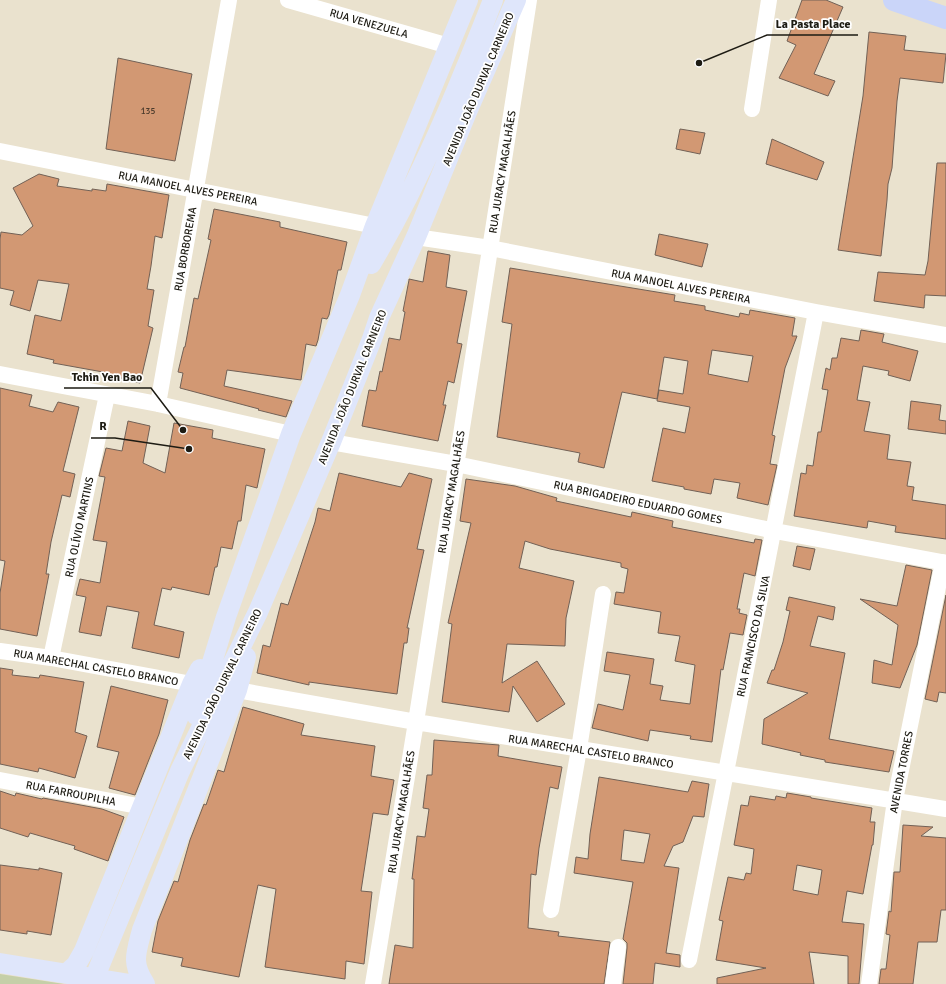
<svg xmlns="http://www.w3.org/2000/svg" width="946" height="984" viewBox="0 0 946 984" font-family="Signika,sans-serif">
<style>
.green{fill:#c5cfa8}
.building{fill:#d29873;stroke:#726156;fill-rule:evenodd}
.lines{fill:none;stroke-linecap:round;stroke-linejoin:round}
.minor{stroke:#fff;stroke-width:16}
.major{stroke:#dfe6fb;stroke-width:20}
.highway{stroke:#cad5f9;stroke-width:22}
.labels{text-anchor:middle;stroke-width:3.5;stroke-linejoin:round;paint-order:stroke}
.number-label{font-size:9px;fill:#4a3a2b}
.street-label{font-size:11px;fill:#1d1b13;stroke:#fff}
.leader{fill:none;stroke:#1d1b13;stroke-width:1.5}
.callout-dot{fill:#1d1b13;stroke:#fff;stroke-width:1.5}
.callout-label{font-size:12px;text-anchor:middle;font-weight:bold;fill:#1d1b13;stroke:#fff;stroke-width:3.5;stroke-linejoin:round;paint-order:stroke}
</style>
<rect width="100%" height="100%" fill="#eae2ce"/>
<path class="green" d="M 0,974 L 64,984 L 0,984 Z"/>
<path class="building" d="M 802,0 L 826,0 L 843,7 L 814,74 L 835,81 L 828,96 L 779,78 L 796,45 L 787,41 Z
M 869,32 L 906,36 L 904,50 L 946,54 L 943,83 L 900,78 L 897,101 L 892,168 L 888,184 L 887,200 L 881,256 L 838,250 L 863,96 Z
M 118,58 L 192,74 L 175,161 L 106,149 Z
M 680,129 L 705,133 L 700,154 L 676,149 Z
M 772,139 L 824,162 L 817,180 L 766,164 Z
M 937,163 L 946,163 L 946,296 L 925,295 L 924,308 L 874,301 L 878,272 L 925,275 L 928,261 Z
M 39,174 L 59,179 L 57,186 L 92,191 L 92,189 L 106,191 L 107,184 L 169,195 L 162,238 L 155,236 L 151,266 L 147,289 L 154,290 L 148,326 L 153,328 L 140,383 L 102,373 L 103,372 L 53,363 L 54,360 L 27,354 L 35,315 L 61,321 L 69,284 L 38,280 L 30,311 L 10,305 L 14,291 L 0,288 L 0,239 L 1,232 L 22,235 L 33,226 L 13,188 Z
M 214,209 L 280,222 L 280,227 L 347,242 L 341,270 L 338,270 L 329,315 L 327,319 L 322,318 L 318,340 L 316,346 L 306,344 L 301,380 L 227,370 L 224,386 L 292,401 L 286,417 L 258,410 L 259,409 L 180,388 L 183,373 L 178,372 L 184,347 L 185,347 L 194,298 L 198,299 L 211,240 L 208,239 Z
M 659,234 L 708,244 L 702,267 L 655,255 Z
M 428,251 L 450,255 L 446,287 L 467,291 L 457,343 L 462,344 L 454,383 L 448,381 L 443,405 L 446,405 L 438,441 L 362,426 L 369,390 L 376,391 L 380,371 L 382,372 L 389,338 L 400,340 L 405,312 L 403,311 L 409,280 L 409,279 L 423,282 Z
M 510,268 L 675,295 L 674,301 L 705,306 L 705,310 L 739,317 L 740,313 L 749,315 L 750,310 L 795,318 L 792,336 L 797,336 L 785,368 L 772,435 L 775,436 L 770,464 L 777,465 L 768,505 L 737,498 L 740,483 L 714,479 L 711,494 L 684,489 L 684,487 L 652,481 L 663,428 L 685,433 L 690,407 L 657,401 L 659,390 L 683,394 L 688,361 L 664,357 L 657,399 L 622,392 L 604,468 L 578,462 L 580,453 L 497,437 L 512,324 L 502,322 ZM 712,350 L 753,356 L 748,382 L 708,374 Z
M 861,330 L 884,334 L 882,342 L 918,351 L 910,381 L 888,375 L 889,371 L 863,366 L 857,400 L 870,402 L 864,431 L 890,435 L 887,459 L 911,462 L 907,486 L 914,487 L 912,500 L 946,505 L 946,539 L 895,532 L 896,526 L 868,521 L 867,528 L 794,516 L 801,473 L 806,474 L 807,465 L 813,466 L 818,432 L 821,432 L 828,390 L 822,389 L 826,368 L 830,370 L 832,358 L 837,358 L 841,338 L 859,341 Z
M 0,388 L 32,395 L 29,406 L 53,412 L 58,402 L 79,407 L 63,471 L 75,474 L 70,497 L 62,495 L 51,542 L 46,574 L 49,574 L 37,636 L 0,629 L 0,593 L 5,561 L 0,560 Z
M 911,401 L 941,405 L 939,420 L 946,421 L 946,434 L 908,429 Z
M 128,421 L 150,426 L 143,463 L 165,473 L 174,423 L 213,430 L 212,438 L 265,449 L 257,488 L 246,485 L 241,521 L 238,521 L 232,549 L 221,547 L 217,567 L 215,567 L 209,595 L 172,587 L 171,590 L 162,588 L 154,625 L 184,632 L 179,658 L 132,648 L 139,612 L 107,606 L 101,636 L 79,632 L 86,597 L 76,595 L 80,579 L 100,583 L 107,542 L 93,540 L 105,477 L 99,476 L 106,448 L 122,451 Z
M 339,473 L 401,487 L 409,473 L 432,479 L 417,549 L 424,550 L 407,628 L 409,628 L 407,643 L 404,643 L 397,694 L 309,682 L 309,685 L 257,673 L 263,645 L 270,647 L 281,603 L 288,605 L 315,522 L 318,508 L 330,511 Z
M 466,479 L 515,486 L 557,498 L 556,501 L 631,517 L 632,512 L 673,521 L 672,527 L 754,543 L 755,539 L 762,540 L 755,576 L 744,573 L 737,609 L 740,609 L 739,613 L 747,615 L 743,635 L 730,633 L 723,670 L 721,669 L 712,742 L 690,739 L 691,736 L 650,730 L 648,741 L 592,728 L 598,704 L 623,710 L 630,675 L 604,671 L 607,652 L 654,659 L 650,684 L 663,686 L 660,700 L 690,704 L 695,665 L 675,661 L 680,636 L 658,633 L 661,612 L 614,604 L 616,592 L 624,593 L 628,569 L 621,567 L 621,563 L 550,549 L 525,541 L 519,568 L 574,581 L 566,618 L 565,646 L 507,644 L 502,683 L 537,661 L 565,704 L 537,722 L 513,686 L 509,712 L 442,702 L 452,624 L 448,623 L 471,523 L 460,521 Z
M 797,546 L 815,549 L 810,570 L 793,566 Z
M 906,565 L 932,570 L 917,645 L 900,688 L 872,683 L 874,660 L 892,665 L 898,625 L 860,599 L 897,606 Z
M 946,595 L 946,693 L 939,692 L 937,702 L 925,699 Z
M 789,597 L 835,607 L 833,620 L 818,616 L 810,646 L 845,653 L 829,739 L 894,751 L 889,772 L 825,762 L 825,760 L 800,755 L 801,753 L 762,744 L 764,719 L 808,693 L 767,683 L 772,670 L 774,670 L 783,642 L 790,611 L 786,610 Z
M 0,668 L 13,670 L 12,675 L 39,678 L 40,675 L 84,682 L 75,732 L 87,736 L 75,778 L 39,768 L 38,772 L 0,764 Z
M 111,686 L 168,700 L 159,734 L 135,795 L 109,788 L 119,752 L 97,747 Z
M 243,707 L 304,724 L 301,735 L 375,746 L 371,776 L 394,780 L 388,815 L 373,813 L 361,891 L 372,892 L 364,964 L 346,961 L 345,979 L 265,967 L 276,889 L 258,885 L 239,977 L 181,966 L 183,958 L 152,952 L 158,921 L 174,881 L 178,882 L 190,840 L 204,804 L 206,805 L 218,770 L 224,772 Z
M 434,740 L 499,745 L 498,756 L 562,767 L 558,789 L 550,787 L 539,848 L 536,875 L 531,874 L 528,928 L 559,932 L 558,936 L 610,942 L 604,984 L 389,984 L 395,945 L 413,948 L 414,879 L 412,879 L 417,836 L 425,837 L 429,809 L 423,808 L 427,775 L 432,775 Z
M 599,777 L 688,792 L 692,781 L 709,784 L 704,817 L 693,816 L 683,842 L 673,846 L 664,866 L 679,868 L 666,953 L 680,955 L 680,967 L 655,963 L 653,984 L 623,984 L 627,948 L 627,943 L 623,939 L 633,882 L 574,873 L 576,857 L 588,859 L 590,834 ZM 624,830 L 650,834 L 644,863 L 621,860 Z
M 0,791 L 15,796 L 16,793 L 42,799 L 43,798 L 102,809 L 124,817 L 108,861 L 74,849 L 75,846 L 30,833 L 28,837 L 0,828 Z
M 787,793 L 811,797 L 811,798 L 872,808 L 870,822 L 875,822 L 873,845 L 872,845 L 863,894 L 847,891 L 842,922 L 864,924 L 859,984 L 848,984 L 848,956 L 809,952 L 814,984 L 717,984 L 717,978 L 766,968 L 716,960 L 723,921 L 719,920 L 728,877 L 744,880 L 746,873 L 751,874 L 754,849 L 734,845 L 741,805 L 748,806 L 750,796 L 775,800 L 776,796 L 786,798 ZM 797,865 L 822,870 L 818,895 L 793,890 Z
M 903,825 L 933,827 L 921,836 L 946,838 L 946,910 L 941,910 L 937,942 L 918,942 L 913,984 L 879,984 L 881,969 L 886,969 L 890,935 L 886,934 L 889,911 L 891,912 L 894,872 L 900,872 Z
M 0,865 L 39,870 L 39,868 L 62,873 L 51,935 L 27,931 L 27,934 L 0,930 Z"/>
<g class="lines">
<path class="minor" d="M 288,0 L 449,46
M 752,109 L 769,0
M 0,151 L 375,226
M 416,237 L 490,248 L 816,312 L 946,335
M 0,374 L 158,404 L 291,434
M 158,404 L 229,0
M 331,442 L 456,464 L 775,531 L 946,563
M 0,651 L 51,658 L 192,684
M 51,658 L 107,395
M 237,690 L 416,722 L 946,809
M 0,780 L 143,807
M 551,910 L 579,749 L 603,594
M 689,960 C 731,744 775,528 816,312
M 373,984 L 416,722 L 529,0
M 613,984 L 618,947
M 869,984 L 895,800 L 943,562"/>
<path class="major" d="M 371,264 C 420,182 458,89 493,0
M 196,715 L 226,617 L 291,434 L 350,295 L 375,226 L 468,0
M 0,963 L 130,984
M 67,973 L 76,965 L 84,951 L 192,684 L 200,669
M 92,984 L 180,771 L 258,612 L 331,442 L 372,339 L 379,318 L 416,237 L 467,112 L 516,0
M 145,984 C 131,963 136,953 142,930 L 237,690 L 246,657"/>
<path class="highway" d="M 894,0 L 946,18"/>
</g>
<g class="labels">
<g class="number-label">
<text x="148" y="114">135</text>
</g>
<g class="street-label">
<text transform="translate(369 23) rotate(16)" y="4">RUA VENEZUELA</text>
<text transform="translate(478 89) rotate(-67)" y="4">AVENIDA JOÃO DURVAL CARNEIRO</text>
<text transform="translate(502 172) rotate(-81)" y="4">RUA JURACY MAGALHÃES</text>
<text transform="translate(188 188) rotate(11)" y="4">RUA MANOEL ALVES PEREIRA</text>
<text transform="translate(185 249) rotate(-80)" y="4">RUA BORBOREMA</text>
<text transform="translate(681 286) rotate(11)" y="4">RUA MANOEL ALVES PEREIRA</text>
<text transform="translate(352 387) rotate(-68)" y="4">AVENIDA JOÃO DURVAL CARNEIRO</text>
<text transform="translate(451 492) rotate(-81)" y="4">RUA JURACY MAGALHÃES</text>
<text transform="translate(638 502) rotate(12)" y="4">RUA BRIGADEIRO EDUARDO GOMES</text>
<text transform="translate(79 527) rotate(-78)" y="4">RUA OLÍVIO MARTINS</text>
<text transform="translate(753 636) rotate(-78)" y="4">RUA FRANCISCO DA SILVA</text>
<text transform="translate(96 667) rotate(10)" y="4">RUA MARECHAL CASTELO BRANCO</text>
<text transform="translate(222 684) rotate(-64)" y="4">AVENIDA JOÃO DURVAL CARNEIRO</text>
<text transform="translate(591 751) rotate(9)" y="4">RUA MARECHAL CASTELO BRANCO</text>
<text transform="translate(901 772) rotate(-79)" y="4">AVENIDA TORRES</text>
<text transform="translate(71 793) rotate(11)" y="4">RUA FARROUPILHA</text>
<text transform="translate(401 812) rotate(-81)" y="4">RUA JURACY MAGALHÃES</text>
</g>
</g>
<path class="leader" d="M699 63L767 35H858M183 430L151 388H64M189 449L115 438H91"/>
<g class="callout-dot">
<circle cx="699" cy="63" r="4"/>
<circle cx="183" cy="430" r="4"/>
<circle cx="189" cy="449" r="4"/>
</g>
<g class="callout-label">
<text x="813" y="28">La Pasta Place</text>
<text x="107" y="381">Tchin Yen Bao</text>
<text x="103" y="430">R</text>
</g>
</svg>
